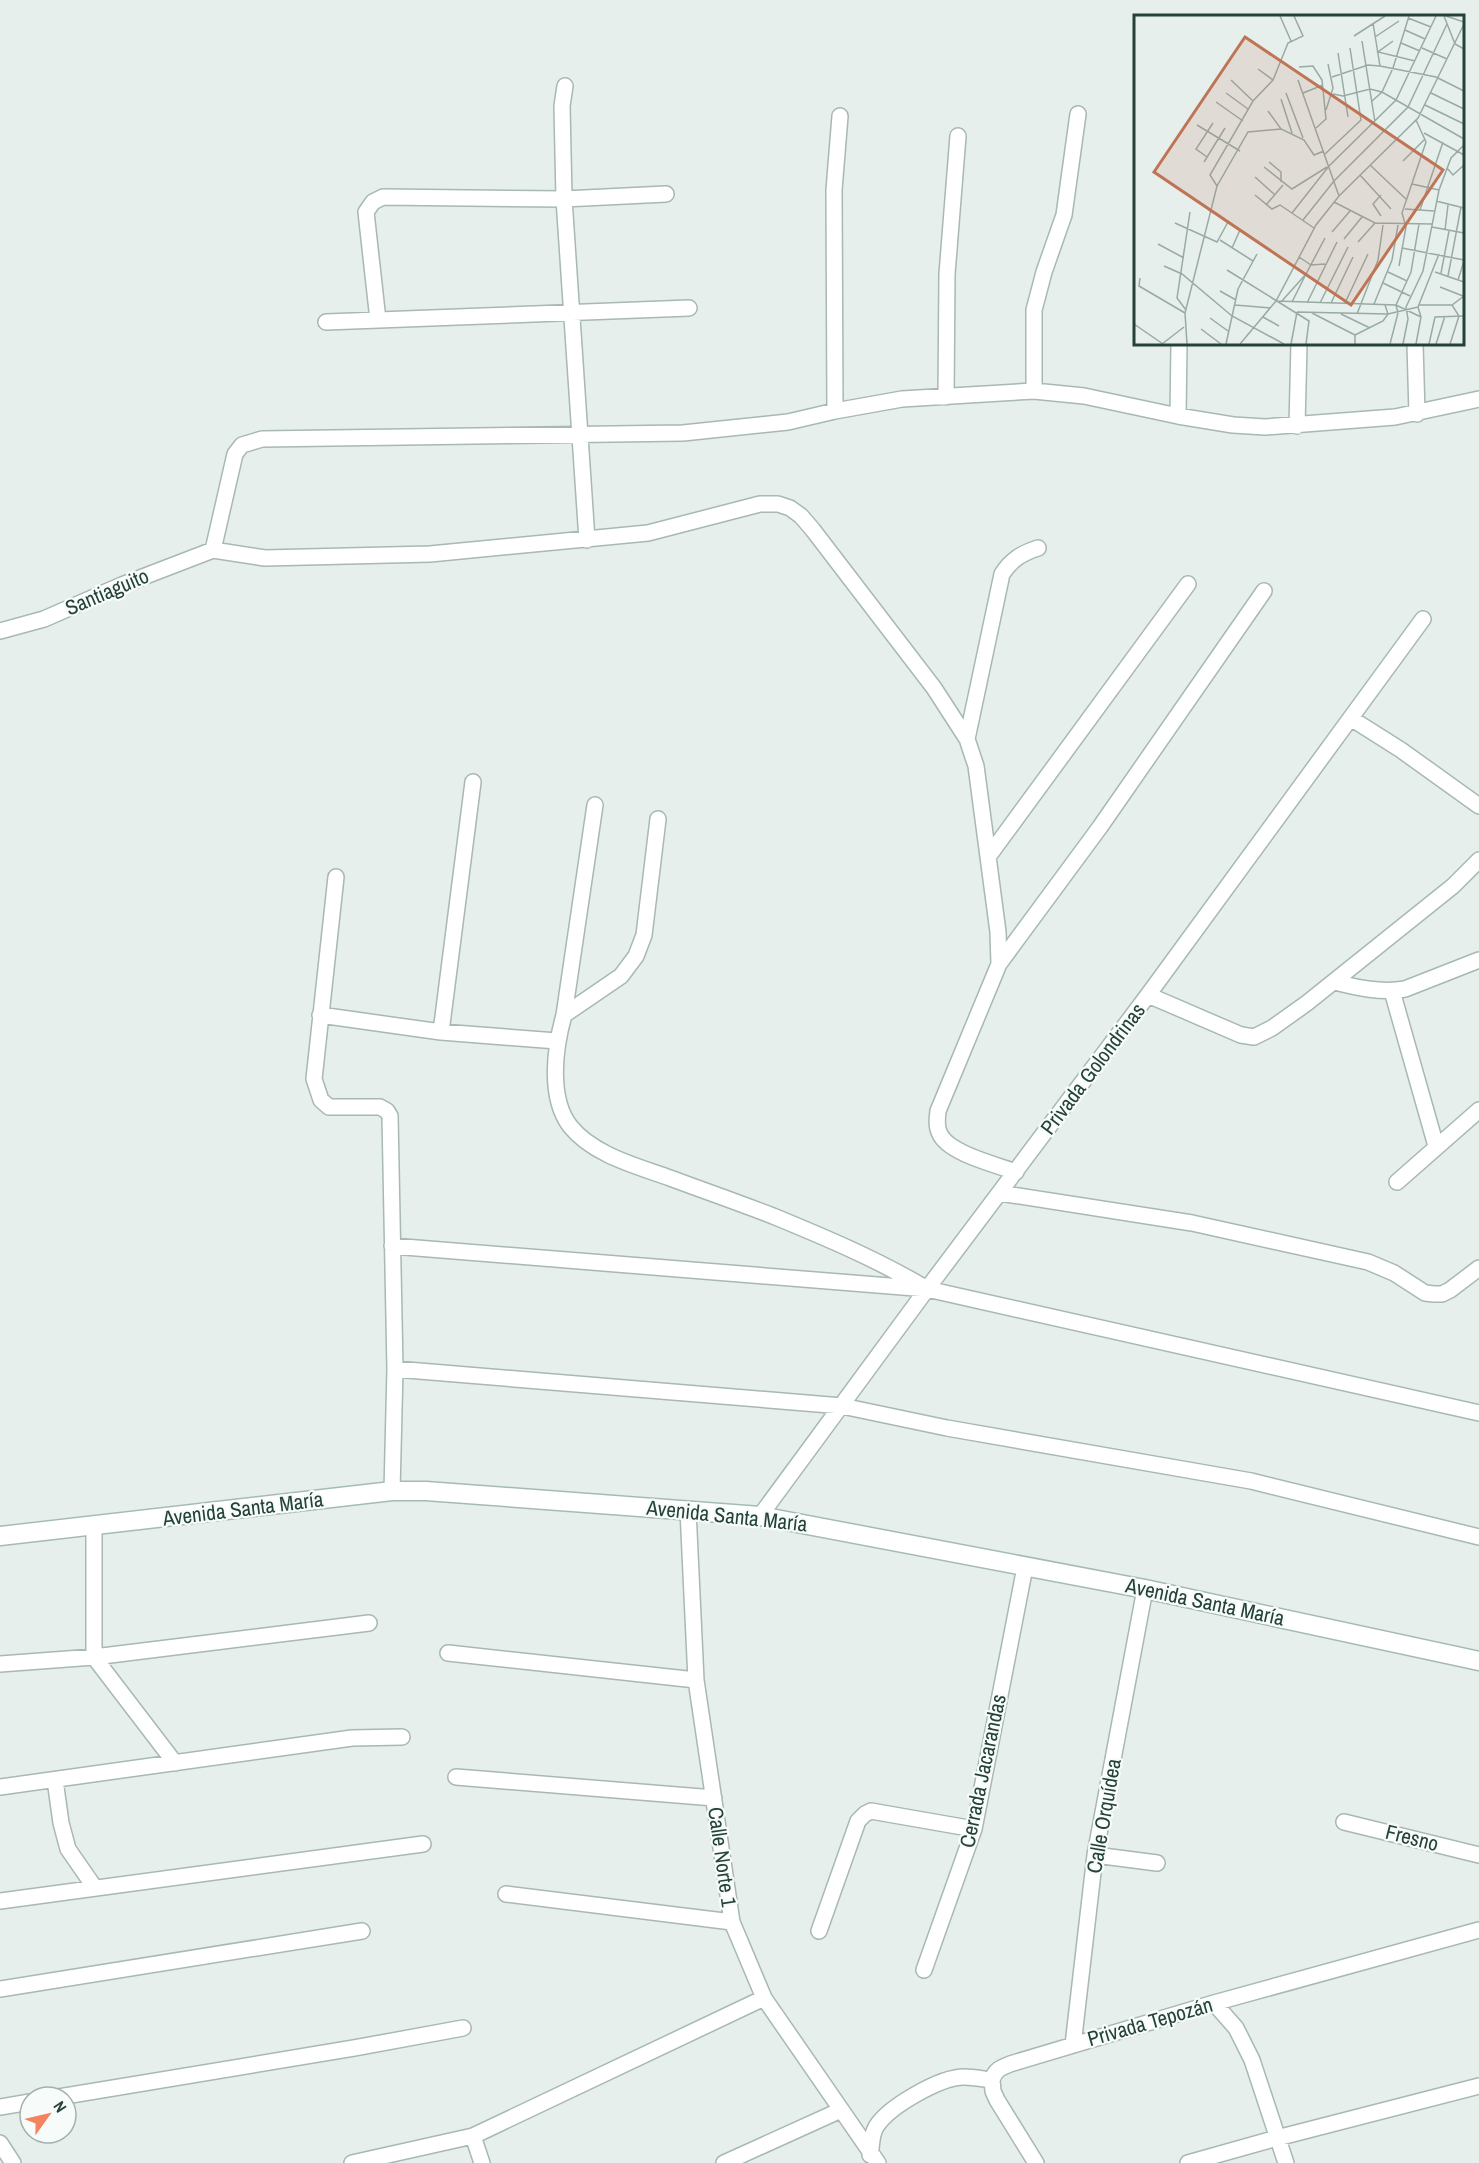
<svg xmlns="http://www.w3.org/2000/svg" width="1479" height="2163" viewBox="0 0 1479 2163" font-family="'Archivo Narrow',sans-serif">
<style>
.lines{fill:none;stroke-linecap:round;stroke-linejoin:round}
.minor-casing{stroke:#a8b8b2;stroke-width:18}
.secondary-casing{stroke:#a4bbb3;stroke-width:21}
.minor{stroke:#fff;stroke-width:15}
.secondary{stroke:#fff;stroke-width:18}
.labels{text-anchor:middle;stroke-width:4.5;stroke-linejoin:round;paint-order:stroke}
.street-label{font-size:21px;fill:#24423a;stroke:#f7fbf9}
.inset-road{fill:none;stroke:#98aaa4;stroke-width:1.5}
.view{fill:#c07456;fill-opacity:0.15;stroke:#c07456;stroke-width:3}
.inset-edge{fill:none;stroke:#24423a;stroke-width:3}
</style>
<rect width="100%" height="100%" fill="#e6efeb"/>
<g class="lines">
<defs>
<path id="minor" d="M 565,86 L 562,106 L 564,199 L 587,540
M 378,320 L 366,212 L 373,202 L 383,197 L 564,199 L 666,194
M 326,322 L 689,308
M 1415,344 L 1417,414
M 1034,391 L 1034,310 L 1044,272 L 1064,215 L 1078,114
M 946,397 L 947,274 L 958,136
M 835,411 L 834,190 L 840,116
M 1178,416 L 1179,344
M 1297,426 L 1299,344
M 213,550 L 265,558 L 430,554 L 648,533 L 760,504 L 778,504 L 790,508 L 801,516 L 813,530 L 934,688 L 967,739 L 976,766 L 998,932 L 999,964 L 938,1111 C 937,1119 936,1127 940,1134 C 948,1153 997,1165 1016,1172
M 213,550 L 235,454 L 242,445 L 262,439 L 683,433 L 788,422 L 835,411 L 902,399 L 1034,391 L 1084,396 L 1178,416 L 1233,425 L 1265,427 L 1395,417 L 1479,399
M 0,631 L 44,619 L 122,585 L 213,550
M 1352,719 L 1401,750 L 1479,806
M 967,739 L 1002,574 C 1011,560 1022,553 1038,548
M 595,805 L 564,1015 C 555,1047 548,1097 570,1126 C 593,1155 637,1166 670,1178 C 705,1191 739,1203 773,1216 C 824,1237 874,1258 922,1286
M 988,857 L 1188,584
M 336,877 L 314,1079 L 321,1100 L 329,1107 L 380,1107 L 387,1111 L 390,1116 L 395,1369 L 392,1491
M 999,964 L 1100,827 L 1264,591
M 1335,982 C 1358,988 1381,993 1405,989 L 1479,960
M 1392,991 L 1436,1146
M 1148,995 L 1241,1035 L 1254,1037 L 1272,1028 L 1307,1003 L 1453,886 L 1479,860
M 320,1015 L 441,1032 L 557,1041
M 564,1015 L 621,976 L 636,956 L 644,935 L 658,819
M 441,1032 L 473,782
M 1397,1182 L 1479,1110
M 1000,1193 L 1192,1223 L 1368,1262 L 1394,1273 L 1425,1293 L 1434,1294 L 1442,1294 L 1450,1290 L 1479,1268
M 392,1246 L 927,1289 L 1479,1413
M 395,1369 L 842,1406 L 947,1428 L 1251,1481 L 1479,1537
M 688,1510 L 696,1680 L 732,1922 L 764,1998 L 878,2163
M 760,1516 L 927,1289 L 1148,995 L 1423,619
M 94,1526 L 94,1657 L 175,1763
M 448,1653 L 696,1680
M 0,1664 L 94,1657 L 369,1623
M 456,1777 L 714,1798
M 55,1780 L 61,1823 L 68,1849 L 95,1888
M 0,1787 L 352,1738 L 402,1737
M 1344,1822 L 1479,1855
M 1095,1855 L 1157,1863
M 506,1894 L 732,1922
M 0,1901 L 423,1844
M 819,1931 L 858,1821 L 865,1814 L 871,1811 L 974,1829
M 924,1970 L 974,1829 L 1025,1567
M 0,1989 L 362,1931
M 1214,2003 L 1236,2028 L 1252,2060 L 1286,2163
M 1073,2045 L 1095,1855 L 1145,1589
M 992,2080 L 993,2091 L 997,2100 L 1036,2163
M 59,2097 L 354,2048 L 463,2028
M 0,2107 L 30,2102
M 473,2136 L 482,2163
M 0,2143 L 13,2163
M 870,2155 C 872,2146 871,2135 876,2127 C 888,2107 940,2077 964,2077 C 973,2077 983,2079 992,2080 C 995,2070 1000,2068 1010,2064 L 1214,2003 L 1479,1930
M 352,2163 L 473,2136 L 764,1998
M 724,2163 L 841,2110
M 1188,2163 L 1277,2138 L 1479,2086"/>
<path id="secondary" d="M 0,1536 L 392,1491 L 426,1491 L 760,1516 L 1145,1589 L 1479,1661"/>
</defs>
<use href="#minor" class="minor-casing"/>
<use href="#secondary" class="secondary-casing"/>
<use href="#minor" class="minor"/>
<use href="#secondary" class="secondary"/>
</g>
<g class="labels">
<g class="street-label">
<text transform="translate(107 592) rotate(-23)" y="7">Santiaguito</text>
<text transform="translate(1093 1069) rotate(-53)" y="7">Privada Golondrinas</text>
<text transform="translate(243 1509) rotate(-7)" y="7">Avenida Santa María</text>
<text transform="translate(727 1516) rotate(6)" y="7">Avenida Santa María</text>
<text transform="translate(1205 1602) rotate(12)" y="7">Avenida Santa María</text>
<text transform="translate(983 1771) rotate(-78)" y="7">Cerrada Jacarandas</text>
<text transform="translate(1104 1816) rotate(-80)" y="7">Calle Orquídea</text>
<text transform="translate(1412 1838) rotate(14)" y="7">Fresno</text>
<text transform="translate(722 1857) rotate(82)" y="7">Calle Norte 1</text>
<text transform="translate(1150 2022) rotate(-16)" y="7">Privada Tepozán</text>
</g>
</g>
<g transform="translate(1134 15)">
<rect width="330" height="330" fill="#e6efeb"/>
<path class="inset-road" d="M 146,1 L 157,26M 310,1 L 321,29 L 330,34M 312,1 L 330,7M 274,3 L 297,12M 239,8 L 246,51M 271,15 L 291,24M 220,21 L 251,1M 241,22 L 265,6M 228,26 L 241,107M 259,26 L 244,37 L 281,46M 267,28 L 286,36M 288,33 L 313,44M 204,38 L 214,102M 165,52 L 179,51 L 188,65 L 192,104 L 182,113M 124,54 L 139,65M 198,62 L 234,50 L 246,51 L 302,62 L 330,76M 97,65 L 119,86M 164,65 L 205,181M 92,78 L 114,94M 152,78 L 169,123M 169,78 L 189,70M 297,78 L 330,94M 199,79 L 209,81 L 236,74 L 248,77 L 330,124M 147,84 L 158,118M 238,86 L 248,77 L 259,53 L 275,1M 82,87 L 109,106M 291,90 L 330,109M 192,95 L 199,73 L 194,49M 134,96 L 147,114 L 170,125 L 180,140 L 190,136M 63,110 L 106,136M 290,118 L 330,140M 191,139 L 227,105 L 216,33M 73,142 L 62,134 L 79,108M 269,146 L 291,124M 70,147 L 91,113M 135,147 L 147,157 L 147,167M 236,150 L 273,185M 130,152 L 158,174 L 193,152M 313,153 L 319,160 L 330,150M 226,160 L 257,194M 121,162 L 141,180M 278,169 L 305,175M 83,171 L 76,160 L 119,86 L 139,65 L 154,28 L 169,21 L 160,1M 121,180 L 138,194 L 146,190 L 180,213M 302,186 L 330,193M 200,187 L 241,208 L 298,209M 132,190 L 149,170M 271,194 L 300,196M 286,195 L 309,127M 158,198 L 195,151 L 262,85 L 302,1M 247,201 L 239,189 L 247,180M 169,205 L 200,166 L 274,92 L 313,9M 41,208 L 83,227 L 94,207M 298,212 L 330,218M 311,215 L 314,190M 198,217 L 216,196M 210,224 L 228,202M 86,225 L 119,246M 224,227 L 241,208M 24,229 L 50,243M 98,233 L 106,215M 268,233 L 330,245M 165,242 L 177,250 L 191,249M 30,251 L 48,259 L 98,301 L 150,329M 265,251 L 272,212 L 268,198 L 292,127 L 282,105M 93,255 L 175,306 L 172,329M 254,257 L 273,266M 301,257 L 330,267M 307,258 L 315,216M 314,261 L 327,192M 6,263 L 5,271 L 51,298M 324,265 L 330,246M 249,268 L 276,281M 306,272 L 329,281M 86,276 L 102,285M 142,286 L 262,290 L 287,302M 147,287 L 172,259 L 191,223M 158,287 L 171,261M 173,288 L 203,227M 186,288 L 214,232M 197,288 L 219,242M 211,288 L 234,239M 240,289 L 258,245 L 264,210M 101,290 L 137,293M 285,290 L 318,290 L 330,281M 52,295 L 43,283 L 56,197M 163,297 L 254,299 L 284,292M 178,298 L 221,320M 207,299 L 236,313M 223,299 L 244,245 L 249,210M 129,302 L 145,311M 76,303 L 94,316M 0,309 L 29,329M 67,314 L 87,329M 28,329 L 50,312M 53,329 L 51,298 L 83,171 L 114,117 L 147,114M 92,329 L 104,274 L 123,239M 106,329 L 142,286 L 182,210 L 205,181 L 284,103 L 330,9M 157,329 L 163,297M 221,329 L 221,320 L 249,306 L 254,299 L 251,290M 256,329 L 264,298 L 262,290 L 277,257 L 285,209M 269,329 L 274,304 L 272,292 L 289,256 L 305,175 L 317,143 L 330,130M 282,329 L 287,302 L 284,292 L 305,239M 295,329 L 301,302 L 330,301M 302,329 L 311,301M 316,329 L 325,301 L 318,290"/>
<path class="view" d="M 111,22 L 309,155 L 217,290 L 20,157 Z"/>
<rect width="330" height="330" class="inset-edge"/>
</g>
<g transform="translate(48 2115) rotate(56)"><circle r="28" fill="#f7fbf9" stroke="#a3b1ad" stroke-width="1.5"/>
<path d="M0-4.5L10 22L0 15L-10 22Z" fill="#f4845f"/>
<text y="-9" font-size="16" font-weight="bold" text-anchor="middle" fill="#24423a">N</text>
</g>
</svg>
